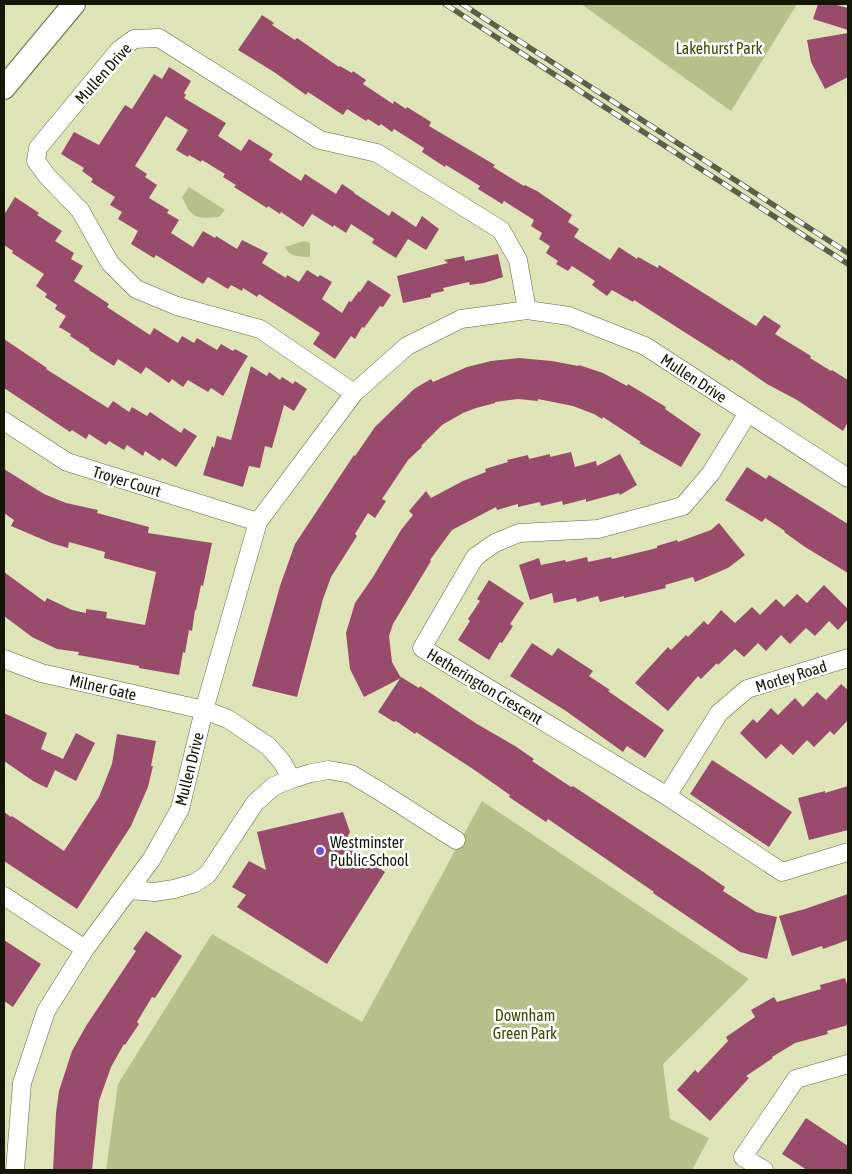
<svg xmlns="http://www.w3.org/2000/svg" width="852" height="1174" viewBox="0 0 852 1174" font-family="'Asap Condensed',sans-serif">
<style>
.green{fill:#b7bf8a}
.building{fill:#994b6c}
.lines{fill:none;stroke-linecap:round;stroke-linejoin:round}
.minor-casing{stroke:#60663e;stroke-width:19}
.major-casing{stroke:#60663e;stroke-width:24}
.minor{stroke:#fff;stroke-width:18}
.major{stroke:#fff;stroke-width:22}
.rail-casing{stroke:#5d6046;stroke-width:5.5}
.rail{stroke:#fff;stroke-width:4;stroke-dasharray:11;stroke-linecap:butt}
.poi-dot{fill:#764fc8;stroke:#fff;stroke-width:2}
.labels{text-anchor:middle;stroke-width:5;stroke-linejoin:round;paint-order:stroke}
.park-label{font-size:16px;fill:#414701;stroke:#fff}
.street-label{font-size:16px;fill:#141606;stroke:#fff}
.poi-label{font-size:16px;fill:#141606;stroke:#fff;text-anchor:start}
</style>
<rect width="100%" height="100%" fill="#dee4b8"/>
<path class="green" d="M 581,4 L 797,4 L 731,111 Z
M 189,187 L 225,210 L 219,217 C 196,219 192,219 182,197 Z
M 304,241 L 310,243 L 310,257 C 300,257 290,257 285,247 Z
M 482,801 L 749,979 L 663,1064 L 670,1119 L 709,1138 L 692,1170 L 106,1170 L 118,1084 L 212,934 L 362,1022 Z"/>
<path class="building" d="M 818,4 L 833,4 L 848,8 L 848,30 L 813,19 Z
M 262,15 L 274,23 L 272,25 L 295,40 L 297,38 L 339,67 L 340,66 L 352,73 L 353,71 L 366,80 L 363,84 L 393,104 L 394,101 L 406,109 L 407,107 L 431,122 L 429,126 L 495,165 L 493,167 L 524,186 L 525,185 L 537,191 L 572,215 L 568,222 L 579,229 L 574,237 L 610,260 L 619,247 L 637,259 L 638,257 L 658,268 L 659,265 L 756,326 L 764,315 L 781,326 L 775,334 L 811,356 L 810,358 L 831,371 L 832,370 L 848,380 L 848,422 L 843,431 L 797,400 L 767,384 L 731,359 L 730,361 L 634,300 L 633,302 L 612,290 L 607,296 L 592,285 L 595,281 L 572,266 L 568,271 L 556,264 L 558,261 L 546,253 L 550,246 L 539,239 L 542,233 L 531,226 L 534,220 L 504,201 L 502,204 L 478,189 L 480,186 L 446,165 L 445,167 L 422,152 L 424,148 L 394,129 L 392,132 L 381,124 L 379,126 L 368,119 L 366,121 L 347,109 L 343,115 L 308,92 L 306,95 L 274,72 L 238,50 Z
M 848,33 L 848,77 L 825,89 L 811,62 L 807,40 Z
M 169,67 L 191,81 L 184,93 L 186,95 L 184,98 L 226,123 L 218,136 L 241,151 L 249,139 L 273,154 L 269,160 L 301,181 L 305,174 L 336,194 L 342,184 L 354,192 L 354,193 L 389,216 L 392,211 L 416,227 L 422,216 L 439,229 L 426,250 L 408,239 L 396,258 L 372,243 L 374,239 L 351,224 L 346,233 L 334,225 L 333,227 L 312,214 L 303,227 L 281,212 L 280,214 L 268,206 L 267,208 L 234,187 L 236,185 L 223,177 L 225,174 L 202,160 L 201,162 L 189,155 L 188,157 L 176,150 L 188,130 L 166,116 L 135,166 L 147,174 L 145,177 L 157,185 L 149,198 L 169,210 L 167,213 L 179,220 L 171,233 L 193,247 L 203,231 L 215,238 L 216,236 L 237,249 L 242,240 L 268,253 L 262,263 L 286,278 L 287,275 L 299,282 L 307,270 L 318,277 L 320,275 L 332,282 L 322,299 L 342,313 L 349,301 L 351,302 L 359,291 L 360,292 L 368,280 L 391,295 L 383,307 L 380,306 L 364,328 L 362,327 L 355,339 L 351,336 L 335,359 L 313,344 L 320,333 L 259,294 L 257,297 L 243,288 L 242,291 L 231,285 L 228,289 L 208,277 L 203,284 L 156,255 L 154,258 L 131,244 L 138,231 L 118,219 L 122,212 L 110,205 L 115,197 L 91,182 L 93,179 L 82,171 L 84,168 L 61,154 L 74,132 L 99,145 L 125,105 L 132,109 L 154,74 L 162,79 Z
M 15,197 L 39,213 L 37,215 L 62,231 L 55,241 L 74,253 L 71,259 L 83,266 L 74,281 L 109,304 L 107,307 L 150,335 L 154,328 L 178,343 L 182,336 L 194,343 L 197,338 L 217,350 L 221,344 L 233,351 L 235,349 L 248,356 L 223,396 L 211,388 L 208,392 L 188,380 L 183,387 L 172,379 L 169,383 L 146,367 L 141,374 L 118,359 L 114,366 L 89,350 L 90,349 L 70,336 L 71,334 L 59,327 L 66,316 L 55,309 L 57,305 L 45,297 L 47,294 L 36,286 L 44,274 L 12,253 L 13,251 L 4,245 L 4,215 Z
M 498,254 L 503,277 L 484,283 L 470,285 L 469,282 L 443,288 L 444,291 L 431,294 L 431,297 L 403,303 L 397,276 L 448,263 L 444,260 L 464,256 L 465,261 Z
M 4,339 L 47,368 L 46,369 L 108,408 L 113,401 L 129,412 L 132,407 L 147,416 L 150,412 L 181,433 L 184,428 L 197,436 L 176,467 L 162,458 L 160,461 L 145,451 L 143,456 L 127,445 L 124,450 L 109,441 L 106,445 L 89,434 L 86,439 L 72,430 L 70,432 L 4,388 Z
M 519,358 L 552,361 L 578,366 L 579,365 L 603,373 L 627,386 L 628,384 L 666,407 L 665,409 L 701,434 L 681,467 L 639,443 L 641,442 L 603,417 L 602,419 L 594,414 L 573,406 L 538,399 L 538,401 L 518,399 L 495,402 L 495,403 L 476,408 L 463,413 L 442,425 L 421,446 L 422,447 L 408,460 L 382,499 L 386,501 L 375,518 L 368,513 L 355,534 L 357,536 L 331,577 L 323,599 L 297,697 L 252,686 L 280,586 L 295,544 L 354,455 L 355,456 L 375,427 L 414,389 L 431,379 L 433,382 L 467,367 L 491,361 Z
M 251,366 L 267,376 L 269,372 L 280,380 L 282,377 L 293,384 L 295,381 L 307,389 L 294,411 L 284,405 L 272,448 L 265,446 L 260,468 L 249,466 L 243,487 L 203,475 L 212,446 L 214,448 L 217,436 L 231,440 Z
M 571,452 L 575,467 L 596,461 L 597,466 L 620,454 L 637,485 L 620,495 L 619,493 L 586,502 L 586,499 L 563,505 L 562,501 L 541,506 L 540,502 L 518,507 L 518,504 L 497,510 L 496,507 L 452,530 L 430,560 L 431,561 L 393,624 L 389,636 L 392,662 L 401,678 L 364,697 L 350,669 L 346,633 L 355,603 L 373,577 L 401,530 L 413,515 L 409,511 L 426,491 L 431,498 L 463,481 L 486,472 L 485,469 L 508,462 L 507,460 L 528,455 L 529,459 L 550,454 L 550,457 Z
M 747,467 L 766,479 L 769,475 L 848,524 L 848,573 L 805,547 L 784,532 L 785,531 L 765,518 L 762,522 L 725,500 Z
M 4,469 L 44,494 L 66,503 L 98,510 L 97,513 L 149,527 L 148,533 L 212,543 L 203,586 L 201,585 L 196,610 L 195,610 L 192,631 L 189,630 L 185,653 L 183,652 L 179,675 L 139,668 L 139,666 L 78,655 L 79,652 L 57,649 L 32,637 L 4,616 L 4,572 L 45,602 L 47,598 L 72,610 L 86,613 L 86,609 L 107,612 L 106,618 L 145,625 L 156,572 L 104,558 L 105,552 L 69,542 L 68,548 L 51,543 L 11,526 L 14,520 L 4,513 Z
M 719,523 L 745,555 L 728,568 L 695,582 L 693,577 L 665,585 L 666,588 L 624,598 L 624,596 L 600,602 L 598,596 L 577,602 L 576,598 L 554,603 L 552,593 L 530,600 L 519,565 L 539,558 L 541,565 L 565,560 L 566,562 L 587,557 L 588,562 L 611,557 L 612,559 L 657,548 L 657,546 L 677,540 L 678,542 L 711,530 Z
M 489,580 L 524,603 L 510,624 L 513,626 L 502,643 L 500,642 L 489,660 L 458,640 L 470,621 L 468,619 L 480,601 L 477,599 Z
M 824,585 L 848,609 L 848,619 L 838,630 L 829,621 L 815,636 L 806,628 L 790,644 L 781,635 L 766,651 L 758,643 L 744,657 L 735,649 L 718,665 L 717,663 L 701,679 L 698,676 L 668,711 L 635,683 L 668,647 L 671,650 L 686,635 L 688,637 L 704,621 L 708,625 L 721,610 L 735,623 L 752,607 L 760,615 L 776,599 L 784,607 L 797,594 L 807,603 Z
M 532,643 L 552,656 L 558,648 L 593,671 L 589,676 L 610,690 L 608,691 L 664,730 L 645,758 L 627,746 L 623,752 L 566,711 L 510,676 Z
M 401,677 L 419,688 L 420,686 L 477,724 L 515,746 L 534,759 L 532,761 L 571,787 L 573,786 L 699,869 L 725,887 L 723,891 L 756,912 L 777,917 L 767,959 L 740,952 L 653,893 L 654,892 L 622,870 L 548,819 L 546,822 L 509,797 L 510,795 L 473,769 L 416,732 L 415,734 L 396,721 L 394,722 L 378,712 Z
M 841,684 L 848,690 L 848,720 L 834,735 L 830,731 L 814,747 L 807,740 L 793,755 L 781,744 L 766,759 L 740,733 L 753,719 L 757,723 L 771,708 L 778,715 L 795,698 L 803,707 L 817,692 L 826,700 Z
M 4,713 L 47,733 L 41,749 L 63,759 L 76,733 L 95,743 L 76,781 L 55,770 L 47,788 L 33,781 L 4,761 Z
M 117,734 L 156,741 L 151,766 L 153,766 L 148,787 L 131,826 L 77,909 L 4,861 L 4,812 L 11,817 L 12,816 L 64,851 L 99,797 L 112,764 Z
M 712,760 L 792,812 L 769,847 L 690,794 Z
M 848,786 L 848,830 L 809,840 L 798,798 L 825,791 L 825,793 Z
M 343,812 L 350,832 L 344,845 L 385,872 L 327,964 L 237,907 L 246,895 L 232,887 L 249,861 L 266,870 L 257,832 Z
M 848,894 L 848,940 L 823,949 L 822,946 L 792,956 L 779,916 L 805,909 Z
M 146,931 L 182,956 L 155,998 L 152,997 L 137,1022 L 139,1024 L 125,1045 L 124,1044 L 111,1067 L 99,1101 L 92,1170 L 53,1170 L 56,1113 L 59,1091 L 72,1051 L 86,1026 L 136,951 L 133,949 Z
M 4,940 L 41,964 L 13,1007 L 4,1001 Z
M 845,978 L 848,988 L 848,1025 L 827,1031 L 828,1034 L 795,1043 L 772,1057 L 773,1058 L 746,1076 L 749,1078 L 710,1121 L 677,1090 L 695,1070 L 698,1073 L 728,1041 L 726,1037 L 755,1017 L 751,1010 L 774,997 L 777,1002 L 821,989 L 820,985 Z
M 806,1118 L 848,1146 L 848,1170 L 807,1170 L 782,1154 Z"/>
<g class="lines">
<defs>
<path id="minor" d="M 354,393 L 260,329 L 177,306 L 136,289 L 110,263 L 80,210 L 47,176 L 36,161 L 38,148 L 119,50 L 134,39 L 159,38 L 320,140 L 377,153 L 501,230 L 518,260 L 527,310
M 748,413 L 711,473 L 683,506 L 598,529 L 519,533 L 495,543 L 475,557 L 422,648 L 667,796 L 782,872 L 848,852
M 4,421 L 67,462 L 258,522
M 4,659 L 41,673 L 204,710 L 228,719 L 268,746 L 282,762 L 292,779 L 311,773 L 329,770 L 351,774 L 381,792 L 456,840
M 667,796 L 719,713 L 747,689 L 848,658
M 129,890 L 155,892 L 174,889 L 195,883 L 208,874 L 255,803 L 274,786 L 292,779
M 4,896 L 85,949
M 15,1170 L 22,1083 L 46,1011 L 85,949 L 151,860 L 180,809 L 204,710 L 258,522 L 354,393 L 407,346 L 461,319 L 527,310 L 569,316 L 645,346 L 848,478
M 764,1170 L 743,1157 L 796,1079 L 848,1064"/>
<path id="major" d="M 4,88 L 74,4"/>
</defs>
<use href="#minor" class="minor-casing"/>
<use href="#major" class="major-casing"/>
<use href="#minor" class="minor"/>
<use href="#major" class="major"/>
<defs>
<path id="rail" d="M 445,4 L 848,264
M 462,4 L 848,253"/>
</defs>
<use href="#rail" class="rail-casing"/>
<use href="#rail" class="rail"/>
</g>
<circle class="poi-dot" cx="320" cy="851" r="5"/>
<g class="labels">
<g class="park-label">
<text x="719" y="54">Lakehurst Park</text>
<text x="525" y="1021">Downham<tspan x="525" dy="18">Green Park</tspan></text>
</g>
<g class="street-label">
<text transform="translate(103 73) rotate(-48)" y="6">Mullen Drive</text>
<text transform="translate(694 378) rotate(33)" y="6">Mullen Drive</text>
<text transform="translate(127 481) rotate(17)" y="6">Troyer Court</text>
<text transform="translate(791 676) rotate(-17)" y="6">Morley Road</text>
<text transform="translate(485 686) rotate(31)" y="6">Hetherington Crescent</text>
<text transform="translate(103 687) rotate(13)" y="6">Milner Gate</text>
<text transform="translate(189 769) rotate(-76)" y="6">Mullen Drive</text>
</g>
<g class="poi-label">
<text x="330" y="848">Westminster<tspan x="330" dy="18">Public School</tspan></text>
</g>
</g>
<rect width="852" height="1174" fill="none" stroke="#141606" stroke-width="10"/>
</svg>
